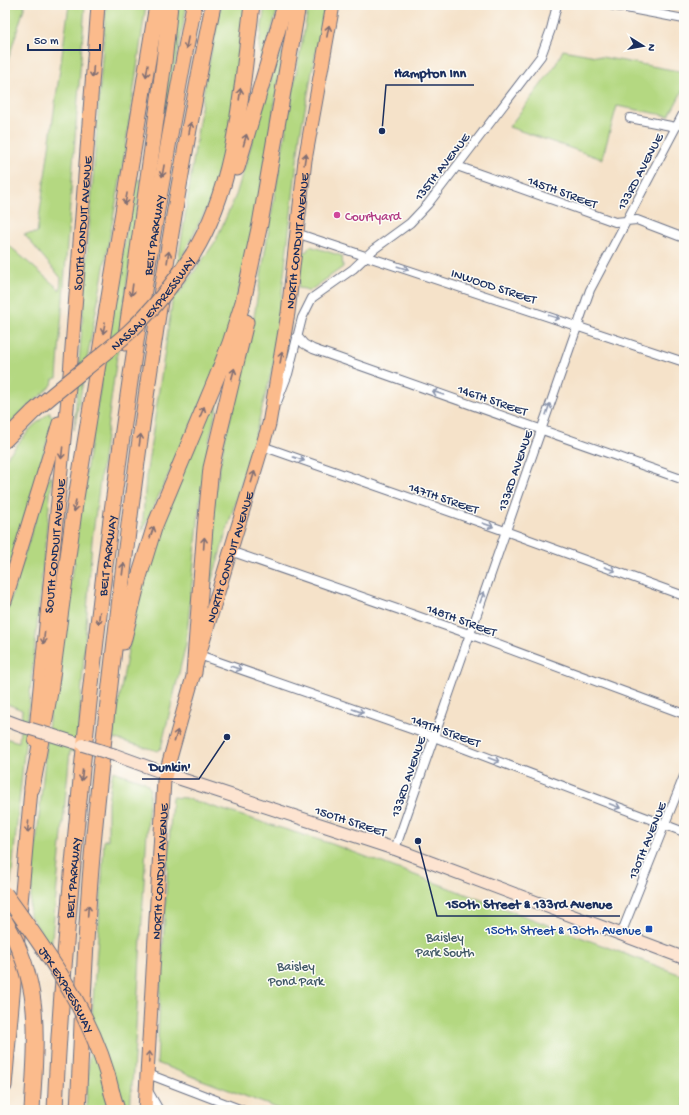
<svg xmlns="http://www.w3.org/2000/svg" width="689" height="1115" viewBox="0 0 689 1115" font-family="'Gochi Hand',sans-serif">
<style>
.green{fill:#b4d881;stroke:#688470}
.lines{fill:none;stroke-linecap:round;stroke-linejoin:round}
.minor-casing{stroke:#676e83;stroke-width:10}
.secondary-casing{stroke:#676e83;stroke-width:14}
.primary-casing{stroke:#676e83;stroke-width:15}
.motorway-casing{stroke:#676e83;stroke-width:17}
.minor{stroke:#fff;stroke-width:8}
.secondary{stroke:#fde4d1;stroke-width:12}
.primary{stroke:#fbbb8c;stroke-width:13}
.motorway{stroke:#fbbb8c;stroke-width:15}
.secondary-bridge-casing{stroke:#676e83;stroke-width:14;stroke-linecap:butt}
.motorway-bridge-casing{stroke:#676e83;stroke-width:17;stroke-linecap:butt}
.secondary-bridge{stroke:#fde4d1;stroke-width:12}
.motorway-bridge{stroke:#fbbb8c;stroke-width:15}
.oneway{stroke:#806e73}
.oneway2{stroke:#8d97ae}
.hotel-dot{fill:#d1479c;stroke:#fdfcf7;stroke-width:1.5}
.transit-dot{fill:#1a4fb4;stroke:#fdfcf7;stroke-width:1.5}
.labels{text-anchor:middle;stroke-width:3;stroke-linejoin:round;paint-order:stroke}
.street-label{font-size:13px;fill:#1b2f5e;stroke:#fdfcf7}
.hotel-label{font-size:13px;fill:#b23c85;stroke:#fdfcf7;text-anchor:start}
.transit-label{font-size:13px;fill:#164399;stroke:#fdfcf7;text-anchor:end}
.park-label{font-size:13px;fill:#415967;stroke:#fdfcf7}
.leader{fill:none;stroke:#1b2f5e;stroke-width:1.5}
.callout-dot{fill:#1b2f5e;stroke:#fdfcf7;stroke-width:1.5}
.callout-label{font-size:14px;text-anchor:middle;font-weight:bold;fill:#1b2f5e;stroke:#fdfcf7;stroke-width:3;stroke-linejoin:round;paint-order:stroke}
</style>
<rect width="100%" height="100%" fill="#fdfcf7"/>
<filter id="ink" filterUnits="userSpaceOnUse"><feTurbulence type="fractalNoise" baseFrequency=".025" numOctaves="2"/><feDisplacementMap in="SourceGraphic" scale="8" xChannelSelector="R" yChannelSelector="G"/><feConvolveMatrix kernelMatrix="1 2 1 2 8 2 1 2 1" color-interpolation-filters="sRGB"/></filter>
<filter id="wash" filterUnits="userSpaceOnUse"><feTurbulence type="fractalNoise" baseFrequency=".012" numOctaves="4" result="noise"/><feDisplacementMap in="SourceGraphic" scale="16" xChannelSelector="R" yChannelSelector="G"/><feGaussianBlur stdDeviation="0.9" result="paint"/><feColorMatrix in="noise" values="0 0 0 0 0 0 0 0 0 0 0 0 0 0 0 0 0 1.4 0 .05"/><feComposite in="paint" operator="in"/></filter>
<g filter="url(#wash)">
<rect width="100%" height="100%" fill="#f5e2c9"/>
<path class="green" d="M 7,5 L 25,5 L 5,70 L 5,11 Z
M 69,5 L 85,5 L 57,378 L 53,379 L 52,385 L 5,428 L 5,242 L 60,290 L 61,278 L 24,234 L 37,233 Z
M 106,5 L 146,5 L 123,165 L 74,430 Z
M 173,5 L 187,5 L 164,122 L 160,122 Z
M 221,5 L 247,5 L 228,142 L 214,193 L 183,255 L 178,295 L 215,242 L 236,195 L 279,53 L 283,53 L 255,224 L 223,356 L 142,532 L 146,477 L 205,82 Z
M 265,5 L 279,5 L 262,61 L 259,45 Z
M 309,5 L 325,5 L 300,135 L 274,362 L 253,443 L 209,590 L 214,497 L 225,438 L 248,352 L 290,105 Z
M 563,50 L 684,72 L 684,88 L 669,116 L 617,106 L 602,159 L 509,127 L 555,66 Z
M 135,179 L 141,180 L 92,540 L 78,742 L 76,752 L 70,751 L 69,761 L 51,948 L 29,914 L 52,691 L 67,593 L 75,562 L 71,561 Z
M 310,246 L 342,256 L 343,267 L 308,292 L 305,289 L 298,288 L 302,251 L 306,252 Z
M 225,374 L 210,437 L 200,502 L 186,644 L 161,748 L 158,751 L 112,738 L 138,596 L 159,525 Z
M 50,412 L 50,416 L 55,415 L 5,582 L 5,459 L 32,427 Z
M 49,476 L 52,477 L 5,941 L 5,738 L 19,742 L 22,710 L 5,703 L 5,617 Z
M 113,771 L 145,782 L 150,788 C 142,895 139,1003 130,1110 L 86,1110 C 90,1020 100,930 104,840 L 108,840 L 108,801 Z
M 172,797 L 185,798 L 332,844 L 684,976 L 684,1110 L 282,1110 L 157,1063 L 160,993 Z"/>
</g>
<g filter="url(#ink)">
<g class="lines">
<defs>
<path id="minor" d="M 610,5 L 684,19
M 630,118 L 676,127
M 457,166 L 615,222 L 637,220 L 684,238
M 296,233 L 684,362
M 297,336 L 304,344 L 313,349 L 684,480
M 277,402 L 288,374 L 302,318 L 312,298 L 353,269 L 373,250 L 410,223 L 428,204 L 541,56 L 551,29 L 557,5
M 262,446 L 505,531 L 684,596
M 230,551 L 469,634 L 684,714
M 199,655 L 434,737 L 684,832
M 395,849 L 590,290 L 684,112
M 621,934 L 684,776
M 148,1074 L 242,1110
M 147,1089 L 159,1110"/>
<path id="secondary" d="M 5,720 L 21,726
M 51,735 L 83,745
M 115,755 L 181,779 L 395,849 L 684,958"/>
<g id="primary">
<path d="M 5,601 L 59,423"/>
<path id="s1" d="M 35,740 L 69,387 L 98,5"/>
<path d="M 5,1086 L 32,778"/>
<path id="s2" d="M 145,1110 L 164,780 L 199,655 L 269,424 L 288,313 L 305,160 L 333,5"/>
</g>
<g id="motorway">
<path d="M 237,168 L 285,5"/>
<path d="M 193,254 C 238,181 241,88 252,5"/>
<path d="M 125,343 L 164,62 L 170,5"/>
<path d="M 5,440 L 33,412"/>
<path d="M 123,642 L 139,577 L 155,525 L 216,379 L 230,343 L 243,302 L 260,224 L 298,5"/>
<path d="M 194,673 L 205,528 L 211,468 L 246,322"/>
<path d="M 32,788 L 50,692 L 75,504 L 157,5"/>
<path d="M 112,1093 L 117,1110"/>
<path id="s3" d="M 55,1110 C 60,996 71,883 82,769 C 108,513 145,258 194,5"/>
<path d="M 78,1110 C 82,1034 84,957 90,881 C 96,801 106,721 115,641 C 139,428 170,215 213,5"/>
</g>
</defs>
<use href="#minor" class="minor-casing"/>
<use href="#secondary" class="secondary-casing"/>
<use href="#primary" class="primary-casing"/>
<use href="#motorway" class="motorway-casing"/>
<use href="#minor" class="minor"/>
<use href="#secondary" class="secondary"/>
<use href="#primary" class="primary"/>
<use href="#motorway" class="motorway"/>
<defs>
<path id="secondary-bridge" d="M 21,726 L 51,735
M 83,745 L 115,755"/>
<g id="motorway-bridge">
<path id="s4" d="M 33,412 C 64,384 98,360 129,332 C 154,309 174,283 193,254"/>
<path id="s5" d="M 5,894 C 49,955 96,1019 112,1093"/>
<path d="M 5,921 C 43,985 36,1039 32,1110"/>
</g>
</defs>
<use href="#secondary-bridge" class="secondary-bridge-casing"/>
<use href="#motorway-bridge" class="motorway-bridge-casing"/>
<use href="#secondary-bridge" class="secondary-bridge"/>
<use href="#motorway-bridge" class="motorway-bridge"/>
</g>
<defs><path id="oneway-shaft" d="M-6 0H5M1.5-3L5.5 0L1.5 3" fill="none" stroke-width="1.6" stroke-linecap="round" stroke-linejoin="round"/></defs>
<g class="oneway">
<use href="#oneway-shaft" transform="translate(328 31) rotate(-79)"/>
<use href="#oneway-shaft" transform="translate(187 43) rotate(101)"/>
<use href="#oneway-shaft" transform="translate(147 71) rotate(99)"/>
<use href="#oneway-shaft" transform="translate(93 72) rotate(94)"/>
<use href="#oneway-shaft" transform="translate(240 94) rotate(-82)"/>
<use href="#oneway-shaft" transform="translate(190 128) rotate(-80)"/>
<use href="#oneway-shaft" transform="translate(245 140) rotate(-74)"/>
<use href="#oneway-shaft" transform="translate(305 159) rotate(-81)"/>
<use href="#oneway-shaft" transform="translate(163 171) rotate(100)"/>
<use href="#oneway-shaft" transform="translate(126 199) rotate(100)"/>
<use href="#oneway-shaft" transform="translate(168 257) rotate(-81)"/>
<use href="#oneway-shaft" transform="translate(132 290) rotate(98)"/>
<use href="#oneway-shaft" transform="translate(104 328) rotate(100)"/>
<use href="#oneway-shaft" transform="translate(281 358) rotate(-80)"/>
<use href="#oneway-shaft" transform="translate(233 374) rotate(-75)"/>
<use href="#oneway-shaft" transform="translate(202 412) rotate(-67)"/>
<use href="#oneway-shaft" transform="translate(140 440) rotate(-82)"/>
<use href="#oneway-shaft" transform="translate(62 453) rotate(96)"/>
<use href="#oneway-shaft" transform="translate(253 477) rotate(-73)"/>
<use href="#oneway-shaft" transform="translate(75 506) rotate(98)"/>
<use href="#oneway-shaft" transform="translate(152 532) rotate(-71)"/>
<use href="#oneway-shaft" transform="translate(204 543) rotate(-86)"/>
<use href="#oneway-shaft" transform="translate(123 569) rotate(-83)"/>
<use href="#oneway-shaft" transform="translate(99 618) rotate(97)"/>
<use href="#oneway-shaft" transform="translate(44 638) rotate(96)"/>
<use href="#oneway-shaft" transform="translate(176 736) rotate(-74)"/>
<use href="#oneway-shaft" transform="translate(82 775) rotate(96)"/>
<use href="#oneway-shaft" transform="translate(28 827) rotate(96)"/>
<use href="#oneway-shaft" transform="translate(88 911) rotate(-86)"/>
<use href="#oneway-shaft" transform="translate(149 1057) rotate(-87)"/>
</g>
<g class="oneway2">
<use href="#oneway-shaft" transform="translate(403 268) rotate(18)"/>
<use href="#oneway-shaft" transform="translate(554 317) rotate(18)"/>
<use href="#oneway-shaft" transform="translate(438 393) rotate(-161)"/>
<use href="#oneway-shaft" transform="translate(548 409) rotate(-71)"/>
<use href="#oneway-shaft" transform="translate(299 459) rotate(19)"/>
<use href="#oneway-shaft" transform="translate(488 525) rotate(19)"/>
<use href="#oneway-shaft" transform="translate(610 569) rotate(20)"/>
<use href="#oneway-shaft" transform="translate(482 597) rotate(-71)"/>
<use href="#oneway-shaft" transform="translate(236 668) rotate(19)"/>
<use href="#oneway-shaft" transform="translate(358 711) rotate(19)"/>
<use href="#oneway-shaft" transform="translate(494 760) rotate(21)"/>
<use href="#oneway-shaft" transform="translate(615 806) rotate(21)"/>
</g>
</g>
<circle class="hotel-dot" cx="337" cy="215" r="4"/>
<rect class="transit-dot" x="645" y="925" width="8" height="8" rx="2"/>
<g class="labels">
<g class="street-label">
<text transform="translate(441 166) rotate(-52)" y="5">135TH AVENUE</text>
<text transform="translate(639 171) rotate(-62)" y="5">133RD AVENUE</text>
<text transform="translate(563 191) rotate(20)" y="5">145TH STREET</text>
<text dy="5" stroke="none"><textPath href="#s1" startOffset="519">SOUTH CONDUIT AVENUE</textPath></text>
<text dy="5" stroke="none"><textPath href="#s3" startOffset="881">BELT PARKWAY</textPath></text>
<text dy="5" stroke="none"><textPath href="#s2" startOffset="887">NORTH CONDUIT AVENUE</textPath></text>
<text transform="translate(494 285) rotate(18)" y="5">INWOOD STREET</text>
<text dy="5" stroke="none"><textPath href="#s4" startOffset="162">NASSAU EXPRESSWAY</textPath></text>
<text transform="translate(493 399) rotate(19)" y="5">146TH STREET</text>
<text transform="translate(514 470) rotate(-71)" y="5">133RD AVENUE</text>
<text transform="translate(444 497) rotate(19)" y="5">147TH STREET</text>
<text dy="5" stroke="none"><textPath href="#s1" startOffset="195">SOUTH CONDUIT AVENUE</textPath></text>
<text dy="5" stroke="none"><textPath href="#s3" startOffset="557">BELT PARKWAY</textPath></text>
<text dy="5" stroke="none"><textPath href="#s2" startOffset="563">NORTH CONDUIT AVENUE</textPath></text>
<text transform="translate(462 619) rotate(20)" y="5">148TH STREET</text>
<text transform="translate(446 730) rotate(20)" y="5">149TH STREET</text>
<text transform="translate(407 776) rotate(-71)" y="5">133RD AVENUE</text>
<text transform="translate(351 820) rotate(18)" y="5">150TH STREET</text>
<text transform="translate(646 840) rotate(-68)" y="5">130TH AVENUE</text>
<text dy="5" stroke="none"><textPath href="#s2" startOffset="239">NORTH CONDUIT AVENUE</textPath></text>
<text dy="5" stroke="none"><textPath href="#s3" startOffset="233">BELT PARKWAY</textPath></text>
<text dy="5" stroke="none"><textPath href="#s5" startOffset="114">JFK EXPRESSWAY</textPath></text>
</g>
<g class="hotel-label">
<text x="345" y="220">Courtyard</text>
</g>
<g class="transit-label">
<text x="641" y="934">150th Street &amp; 130th Avenue</text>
</g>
<g class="park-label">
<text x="445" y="941">Baisley<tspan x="445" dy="15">Park South</tspan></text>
<text x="296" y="970">Baisley<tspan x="296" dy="15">Pond Park</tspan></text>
</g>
</g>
<path class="leader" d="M382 131L386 85H474M227 737L199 779H142M418 841L437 916H620"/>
<g class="callout-dot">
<circle cx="382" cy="131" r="4"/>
<circle cx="227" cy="737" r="4"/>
<circle cx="418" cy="841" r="4"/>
</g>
<g class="callout-label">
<text x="430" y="77">Hampton Inn</text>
<text x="170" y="771">Dunkin'</text>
<text x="529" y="908">150th Street &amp; 133rd Avenue</text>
</g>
<rect width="689" height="1115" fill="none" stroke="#fdfcf7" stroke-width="20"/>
<g transform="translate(643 46) rotate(101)" stroke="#fdfcf7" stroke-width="3" paint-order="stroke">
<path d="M0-3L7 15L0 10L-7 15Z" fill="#1b2f5e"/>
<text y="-6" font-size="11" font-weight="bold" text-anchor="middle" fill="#1b2f5e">N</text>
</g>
<path d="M28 44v6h72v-6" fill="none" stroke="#1b2f5e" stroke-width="2"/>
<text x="34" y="44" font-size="12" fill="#1b2f5e" stroke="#fdfcf7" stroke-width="3" paint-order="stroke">50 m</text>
</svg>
